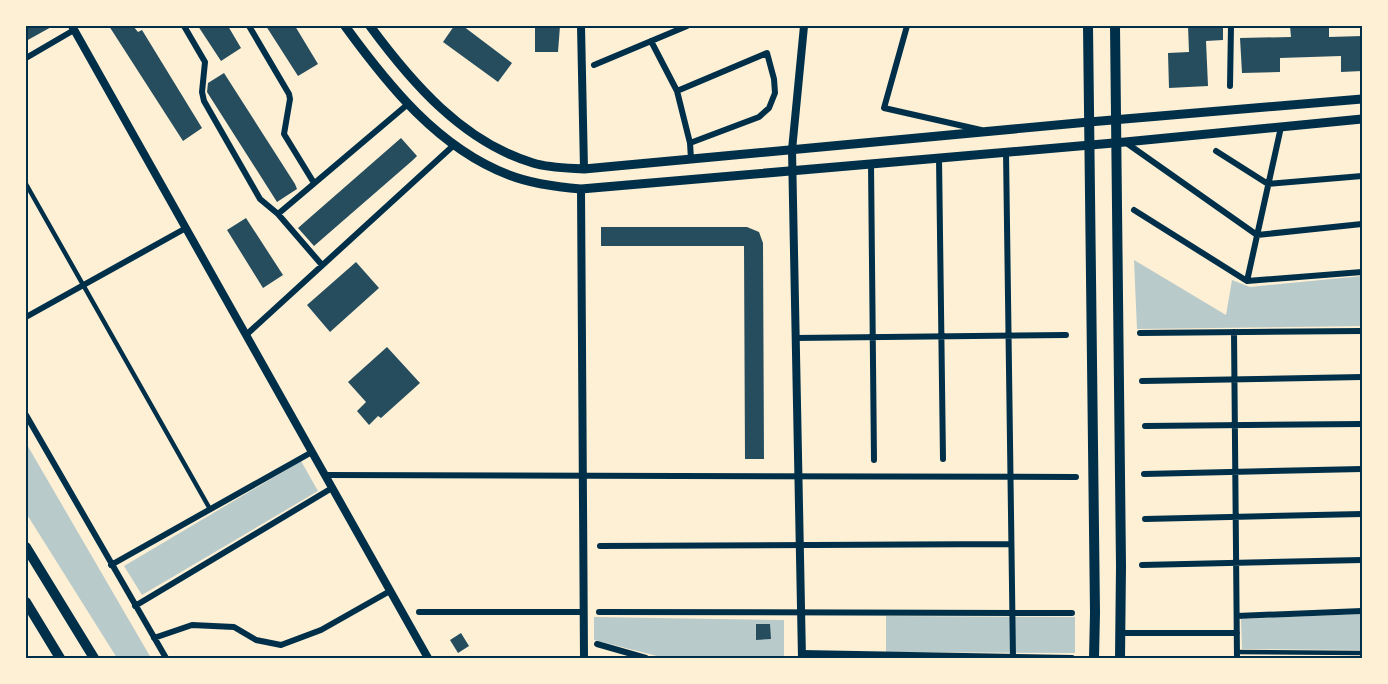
<svg xmlns="http://www.w3.org/2000/svg" width="1388" height="684" viewBox="0 0 1388 684" font-family="'Crimson Pro',serif">
<style>
.green{fill:#b9caca}
.building{fill:#264d5e}
.lines{fill:none;stroke-linecap:round;stroke-linejoin:round}
.pedestrian{stroke:#003049;stroke-width:4.5}
.minor{stroke:#003049;stroke-width:6}
.tertiary{stroke:#003049;stroke-width:8}
.secondary{stroke:#003049;stroke-width:9}
.primary{stroke:#003049;stroke-width:10}
.neatline{fill:none;stroke:#003049;stroke-width:2}
</style>
<rect width="100%" height="100%" fill="#fdf0d5"/>
<path class="green" d="M 1134,260 L 1226,315 L 1232,280 L 1250,287 L 1362,276 L 1362,326 L 1137,329 Z
M 26,443 L 151,658 L 117,658 L 26,513 Z
M 301,461 L 318,491 L 142,595 L 124,566 Z
M 1362,614 L 1362,650 L 1242,649 L 1241,619 Z
M 886,616 L 1075,617 L 1075,653 L 886,652 Z
M 594,617 L 784,620 L 784,658 L 665,658 L 594,640 Z"/>
<path class="building" d="M 26,26 L 53,26 L 26,41 Z
M 109,26 L 133,26 L 138,32 L 142,30 L 202,128 L 183,141 Z
M 198,26 L 228,26 L 241,48 L 221,61 Z
M 266,26 L 295,26 L 318,64 L 298,76 Z
M 454,26 L 463,26 L 512,63 L 498,82 L 443,42 Z
M 535,26 L 560,26 L 558,52 L 535,52 Z
M 1188,26 L 1223,26 L 1223,40 L 1206,41 L 1208,86 L 1169,88 L 1168,53 L 1189,52 Z
M 1290,26 L 1329,26 L 1329,37 L 1362,36 L 1362,71 L 1341,72 L 1341,56 L 1280,58 L 1280,72 L 1242,73 L 1240,38 L 1291,37 Z
M 224,73 L 295,184 L 297,189 L 277,202 L 207,92 L 208,83 Z
M 401,138 L 417,156 L 413,160 L 314,246 L 298,228 Z
M 246,218 L 283,275 L 263,288 L 227,230 Z
M 601,227 L 747,227 L 759,232 L 763,243 L 764,459 L 745,459 L 744,246 L 601,246 Z
M 356,262 L 379,288 L 330,332 L 307,305 Z
M 387,347 L 420,383 L 381,418 L 378,416 L 369,425 L 357,411 L 366,402 L 348,382 Z
M 756,624 L 770,624 L 771,639 L 756,640 Z
M 461,633 L 469,646 L 458,653 L 450,640 Z"/>
<g class="lines">
<path class="pedestrian" d="M 26,184 L 210,509
M 1237,652 L 1362,653"/>
<path class="minor" d="M 184,26 L 205,62 L 202,92 L 204,101 L 260,199 L 278,214 L 322,265
M 249,26 L 289,94 L 290,99 L 284,134 L 314,183
M 907,26 L 884,108 L 981,130
M 651,41 L 677,91 L 690,143 L 691,159
M 26,58 L 74,30
M 594,65 L 687,26
M 1230,86 L 1231,26
M 677,91 L 767,53 L 774,79 L 775,93 L 769,108 L 759,117 L 690,143
M 1125,142 L 1257,235 L 1362,224
M 1216,151 L 1268,184 L 1362,176
M 1006,152 L 1013,658
M 939,158 L 943,459
M 871,164 L 874,460
M 1134,210 L 1247,281 L 1362,272
M 278,214 L 408,104
M 1247,281 L 1281,127
M 26,317 L 186,228
M 1234,332 L 1237,658
M 1140,333 L 1362,331
M 246,335 L 454,145
M 795,338 L 1066,335
M 1142,381 L 1362,377
M 26,415 L 166,658
M 1145,426 L 1362,424
M 1144,474 L 1362,469
M 325,475 L 1076,477
M 1145,519 L 1362,514
M 600,546 L 1010,544
M 111,565 L 312,452
M 1142,565 L 1362,560
M 135,606 L 332,488
M 419,612 L 584,612
M 599,612 L 1072,613
M 1237,616 L 1362,611
M 1121,633 L 1237,633
M 154,638 L 192,625 L 234,627 L 256,640 L 281,645 L 321,630 L 390,591
M 597,644 L 646,658
M 802,653 L 1072,658"/>
<path class="tertiary" d="M 72,26 L 428,658
M 581,26 L 584,169
M 581,189 L 584,658
M 802,658 L 792,150 L 804,26"/>
<path class="secondary" d="M 345,26 C 388,85 438,148 509,175 C 532,184 556,187 581,189 L 1125,142 L 1362,119
M 370,26 C 412,83 463,142 533,163 C 549,168 567,168 584,169 L 1089,122 L 1362,99"/>
<path class="primary" d="M 1088,26 L 1095,613 L 1094,658
M 1115,26 L 1121,566 L 1120,658
M 26,547 L 94,658
M 26,602 L 60,658"/>
</g>
<rect width="1388" height="684" fill="none" stroke="#fdf0d5" stroke-width="54"/>
<rect x="27" y="27" width="1334" height="630" class="neatline"/>
</svg>
